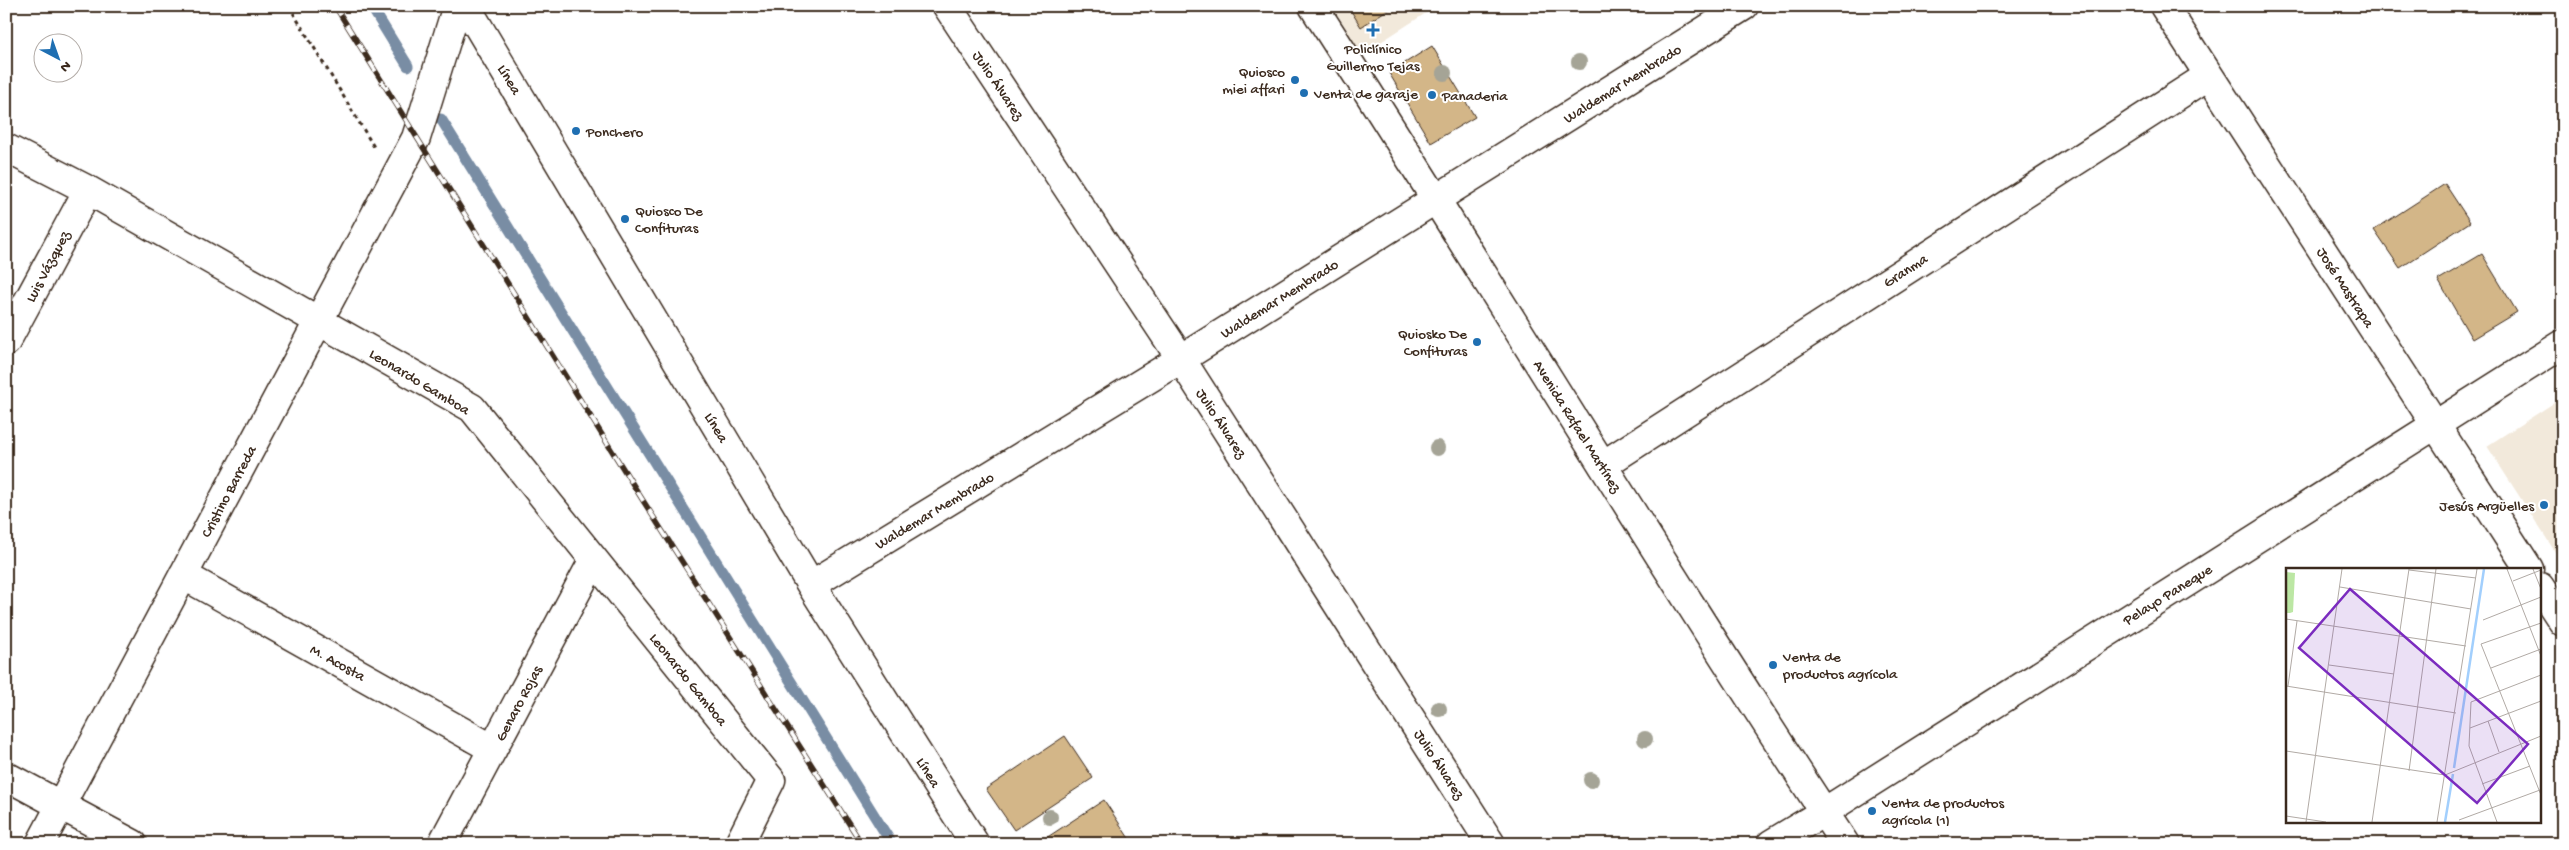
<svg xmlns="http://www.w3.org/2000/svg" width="2569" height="850" viewBox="0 0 2569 850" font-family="'Gochi Hand',sans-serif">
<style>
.built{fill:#f2e9db}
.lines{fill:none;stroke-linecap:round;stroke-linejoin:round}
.stream{stroke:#798da4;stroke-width:11}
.building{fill:#d3b688;stroke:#3b2a1e}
.street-casing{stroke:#3b2a1e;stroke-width:31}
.secondary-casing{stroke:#3b2a1e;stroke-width:31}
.path{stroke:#3b2a1e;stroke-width:3;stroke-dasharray:4 4;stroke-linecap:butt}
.street{stroke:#fff;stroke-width:28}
.secondary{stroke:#fff;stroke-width:28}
.rail-casing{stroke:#3b2a1e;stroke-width:5.5}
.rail{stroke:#fff;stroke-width:4;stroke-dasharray:11;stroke-linecap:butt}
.tree{fill:#a5a496}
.poi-dot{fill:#1f6fb2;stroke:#fff;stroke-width:2}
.labels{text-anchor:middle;stroke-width:4;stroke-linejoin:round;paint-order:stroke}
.poi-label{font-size:15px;fill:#3b2a1e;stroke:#fff;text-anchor:start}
.street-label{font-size:15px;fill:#3b2a1e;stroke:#fff}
.inset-river{fill:none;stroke:#a2cffd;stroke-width:2.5}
.inset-road{fill:none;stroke:#b1aaa5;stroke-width:1}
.view{fill:#7b2cbf;fill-opacity:0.15;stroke:#7b2cbf;stroke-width:2.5}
.inset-edge{fill:none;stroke:#3b2a1e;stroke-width:2.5}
</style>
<rect width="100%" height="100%" fill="#fff"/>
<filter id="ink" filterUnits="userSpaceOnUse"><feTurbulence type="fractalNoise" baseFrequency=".02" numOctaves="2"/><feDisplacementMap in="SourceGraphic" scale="10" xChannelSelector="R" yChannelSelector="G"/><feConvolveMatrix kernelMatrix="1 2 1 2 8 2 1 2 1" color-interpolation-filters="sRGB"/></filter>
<g filter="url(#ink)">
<path class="built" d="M 1332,6 L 1437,6 L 1362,54 Z
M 2563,397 L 2563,564 L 2487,446 Z"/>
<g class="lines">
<path class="stream" d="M 371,6 L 408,66
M 441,119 L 892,844"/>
</g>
<path class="building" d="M 1348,6 L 1393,6 L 1361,27 Z
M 1432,46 L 1475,117 L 1431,143 L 1389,73 Z
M 2445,184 L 2470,222 L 2400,268 L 2374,230 Z
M 2482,254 L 2517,312 L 2472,339 L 2438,280 Z
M 1065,736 L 1093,778 L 1014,830 L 986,789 Z
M 1104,800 L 1130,840 L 1124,844 L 1037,844 Z"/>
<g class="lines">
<defs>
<path id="street" d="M 466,6 L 811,585 L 975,844
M 947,6 L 1181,359 L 1491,844
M 6,148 L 88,190 L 472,408 L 771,780 L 739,844
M 6,342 L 88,190
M 1603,465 L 2208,76
M 183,575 L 493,749
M 811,585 L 1181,359 L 1744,6
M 6,776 L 133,844
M 40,844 L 416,138 L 457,6
M 442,844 L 593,561
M 1771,844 L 1824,812"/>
<path id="secondary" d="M 1313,6 C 1492,284 1663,568 1845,844
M 2164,6 L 2529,569
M 2540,587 L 2563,622
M 1824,812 L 2563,344"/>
</defs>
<use href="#street" class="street-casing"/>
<use href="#secondary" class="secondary-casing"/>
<path class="path" d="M 289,6 L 374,147"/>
<use href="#street" class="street"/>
<use href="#secondary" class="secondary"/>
<defs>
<path id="rail" d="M 335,6 L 642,499 L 862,844"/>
</defs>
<use href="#rail" class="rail-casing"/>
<use href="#rail" class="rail"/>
</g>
<g class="tree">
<circle cx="1579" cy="62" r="8"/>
<circle cx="1444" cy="73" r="8"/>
<circle cx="1437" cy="448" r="8"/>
<circle cx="1439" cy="709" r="8"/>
<circle cx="1645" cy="739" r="8"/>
<circle cx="1591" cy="780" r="8"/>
<circle cx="1050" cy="817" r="8"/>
</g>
</g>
<g class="poi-dot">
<path d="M1370.5 22.5h5v5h5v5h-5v5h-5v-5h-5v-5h5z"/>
<circle cx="1295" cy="80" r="5"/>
<circle cx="1304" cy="93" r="5"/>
<circle cx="1432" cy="95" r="5"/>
<circle cx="576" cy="131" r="5"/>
<circle cx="625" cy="219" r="5"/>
<circle cx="1477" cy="342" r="5"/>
<circle cx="2544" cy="505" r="5"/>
<circle cx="1773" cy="665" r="5"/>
<circle cx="1872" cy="811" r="5"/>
</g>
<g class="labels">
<g class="poi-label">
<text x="1373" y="53" text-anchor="middle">Policlínico<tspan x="1373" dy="17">Guillermo Tejas</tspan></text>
<text x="1285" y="76" text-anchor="end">Quiosco<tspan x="1285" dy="17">miei affari</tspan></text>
<text x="1314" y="98">Venta de garaje</text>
<text x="1442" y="100">Panaderia</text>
<text x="586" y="136">Ponchero</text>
<text x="635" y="215">Quiosco De<tspan x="635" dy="17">Confituras</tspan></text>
<text x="1467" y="338" text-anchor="end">Quiosko De<tspan x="1467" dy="17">Confituras</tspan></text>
<text x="2534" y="510" text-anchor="end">Jesús Argüelles</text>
<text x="1783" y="661">Venta de<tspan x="1783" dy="17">productos agrícola</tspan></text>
<text x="1882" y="807">Venta de productos<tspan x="1882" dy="17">agrícola (1)</tspan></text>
</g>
<g class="street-label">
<text transform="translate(510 79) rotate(59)" y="5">Línea</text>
<text transform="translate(1622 83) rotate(-32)" y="5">Waldemar Membrado</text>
<text transform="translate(999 85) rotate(56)" y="5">Julio Álvarez</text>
<text transform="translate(47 266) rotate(-62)" y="5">Luis Vázquez</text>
<text transform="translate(1905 270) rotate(-33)" y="5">Granma</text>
<text transform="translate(2346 287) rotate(57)" y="5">José Mastrapa</text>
<text transform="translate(1279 298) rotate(-32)" y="5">Waldemar Membrado</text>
<text transform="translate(420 381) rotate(31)" y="5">Leonardo Gamboa</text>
<text transform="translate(1222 423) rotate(57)" y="5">Julio Álvarez</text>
<text transform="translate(1578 426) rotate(58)" y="5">Avenida Rafael Martínez</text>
<text transform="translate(717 427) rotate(59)" y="5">Línea</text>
<text transform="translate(228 491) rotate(-62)" y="5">Cristino Barreda</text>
<text transform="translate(934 510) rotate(-31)" y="5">Waldemar Membrado</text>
<text transform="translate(2167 594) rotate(-32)" y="5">Pelayo Paneque</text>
<text transform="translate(338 662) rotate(29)" y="5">M. Acosta</text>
<text transform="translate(689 679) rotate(51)" y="5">Leonardo Gamboa</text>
<text transform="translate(518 703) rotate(-62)" y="5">Genaro Rojas</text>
<text transform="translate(1440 764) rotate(57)" y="5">Julio Álvarez</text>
<text transform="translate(929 772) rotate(58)" y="5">Línea</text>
</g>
</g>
<g transform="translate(2286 568)">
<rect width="255" height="255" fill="#fff"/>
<path d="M 0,4 L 9,5 L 7,44 L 4,45 L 0,45 Z" fill="#bce7a4"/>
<path class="inset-river" d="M 168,200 L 198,1M 159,254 L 167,206"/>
<path class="inset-road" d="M 221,1 L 255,88M 247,1 L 255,21M 123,2 L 190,10M 227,13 L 255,2M 54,19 L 185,41M 0,51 L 180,78M 197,52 L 255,29M 255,55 L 195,76 L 255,227M 43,97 L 108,106M 205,100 L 255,81M 0,118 L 170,145M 2,118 L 11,53M 202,153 L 213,184M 184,160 L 255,133M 0,183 L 159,207 L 255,168M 123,203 L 150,1M 196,216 L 244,198M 0,248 L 40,254M 173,252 L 254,222M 20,254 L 56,1M 86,254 L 123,1M 151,254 L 191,1M 211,254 L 183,178 L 185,134 L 255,107"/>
<path class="view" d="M 64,21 L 242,176 L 191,235 L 13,80 Z"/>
<rect width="255" height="255" class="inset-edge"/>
</g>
<rect width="2569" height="850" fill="none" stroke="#fff" stroke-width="25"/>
<rect x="12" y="12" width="2544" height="825" fill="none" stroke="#3b2a1e" stroke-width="2" filter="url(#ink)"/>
<g transform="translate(58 58) rotate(139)"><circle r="24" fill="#ffffff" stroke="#b1aaa5"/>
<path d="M0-4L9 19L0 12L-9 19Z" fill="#1f6fb2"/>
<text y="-8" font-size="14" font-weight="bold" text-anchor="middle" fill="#3b2a1e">N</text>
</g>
</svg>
